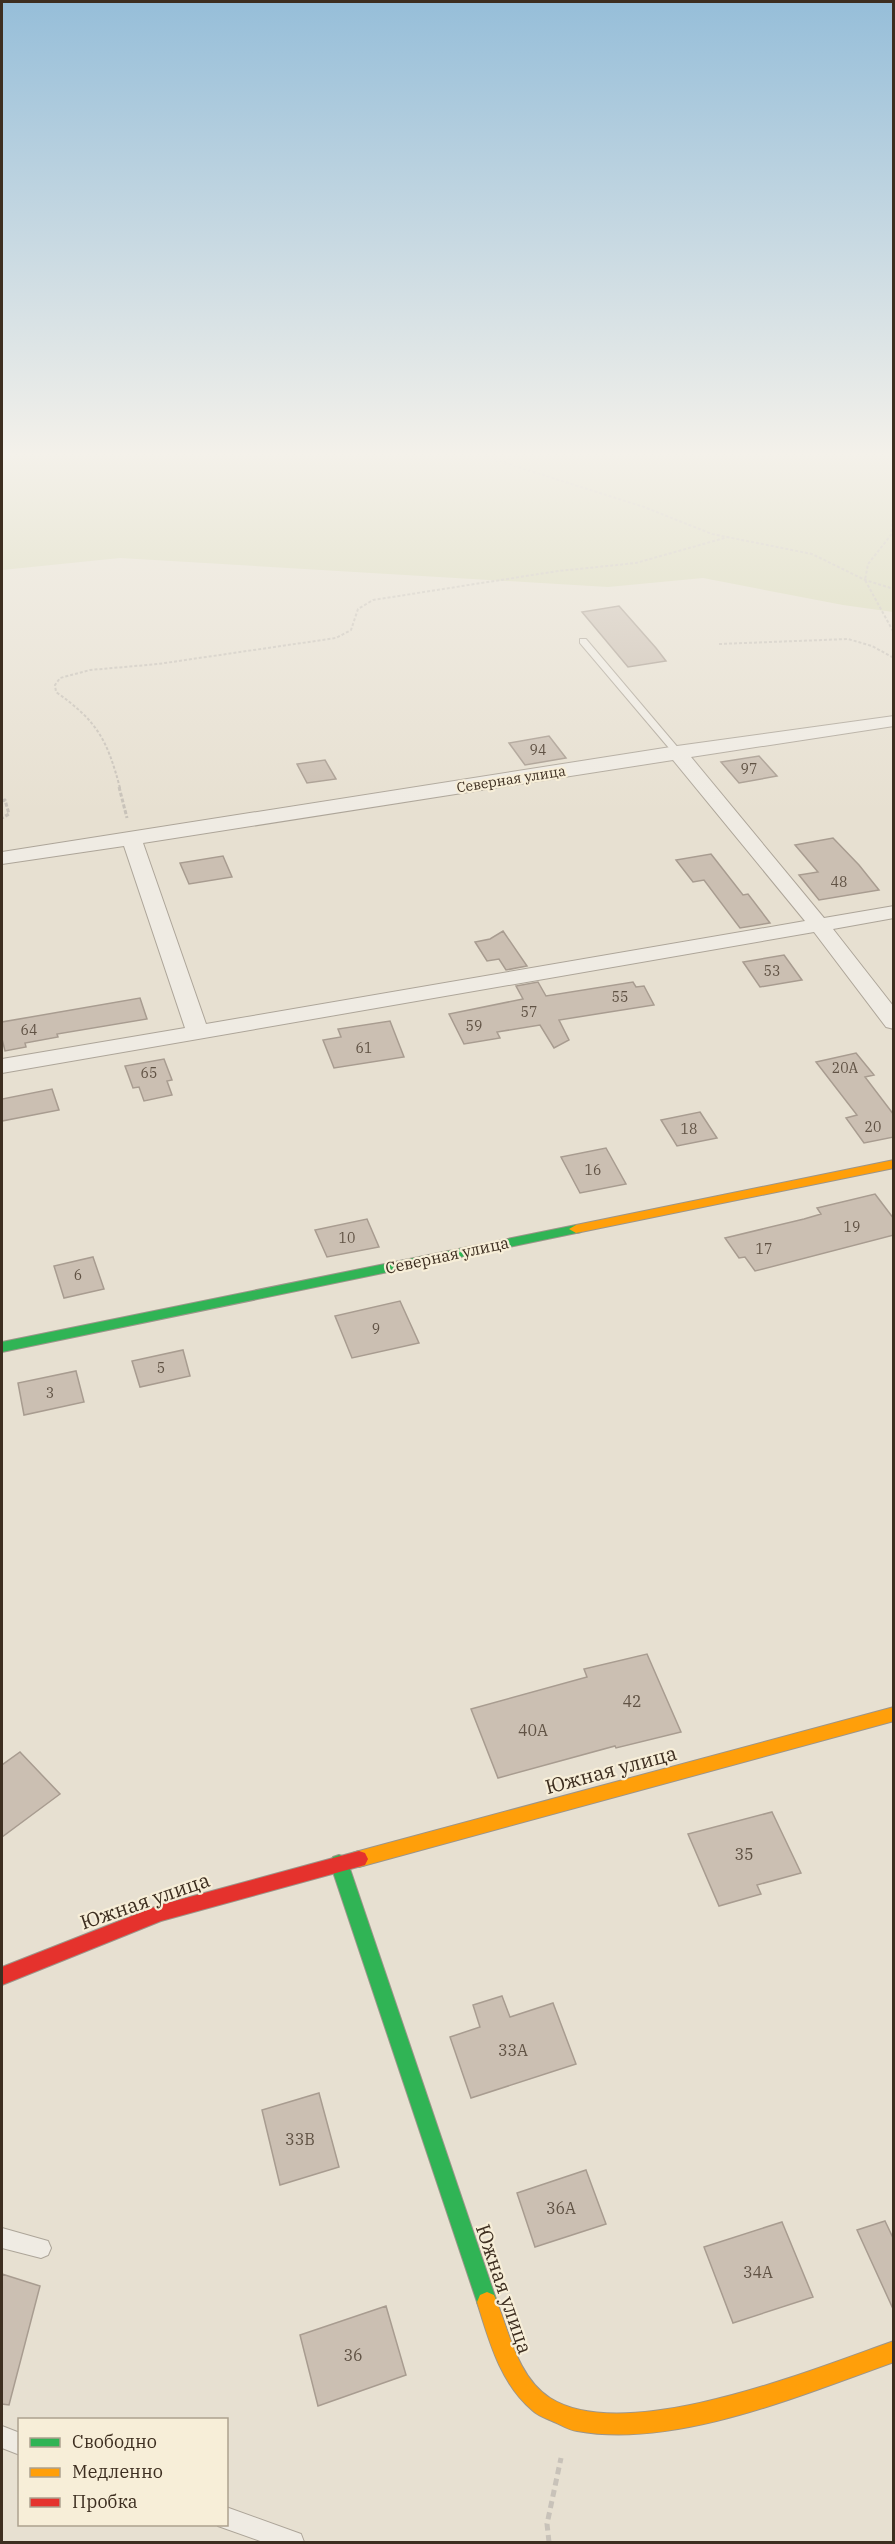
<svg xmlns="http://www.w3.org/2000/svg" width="895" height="2544" viewBox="0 0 895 2544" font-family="'IBM Plex Serif',serif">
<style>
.green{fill:#d6d7b3}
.building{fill:#cbbfb2;stroke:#a89c90;stroke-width:1.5}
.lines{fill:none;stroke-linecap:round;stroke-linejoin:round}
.lane-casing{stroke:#ada599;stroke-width:2}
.street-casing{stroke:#ada599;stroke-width:2}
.fast-casing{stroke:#9c958a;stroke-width:2}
.slow-casing{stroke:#9c958a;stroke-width:2}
.jam-casing{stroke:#9c958a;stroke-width:2}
.path-far2{stroke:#c8c2b9;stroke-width:2;stroke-dasharray:3 2;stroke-linecap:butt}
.path-far1{stroke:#c8c2b9;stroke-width:3;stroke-dasharray:4 2;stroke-linecap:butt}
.path{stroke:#c8c2b9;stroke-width:5;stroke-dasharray:7 4.5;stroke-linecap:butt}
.lane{fill:#efebe3;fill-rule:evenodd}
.street{fill:#efebe3;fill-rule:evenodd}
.fast{fill:#30b455;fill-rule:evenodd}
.slow{fill:#ff9f0a;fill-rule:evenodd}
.jam{fill:#e5322d;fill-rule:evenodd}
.labels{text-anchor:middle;stroke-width:4.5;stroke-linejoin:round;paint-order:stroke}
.number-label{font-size:14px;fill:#605244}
.far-street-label{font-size:14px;fill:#3d2e20;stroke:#f7eed8}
.street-label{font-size:16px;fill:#3d2e20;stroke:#f7eed8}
.near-number-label{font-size:16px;fill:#605244}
.near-street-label{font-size:20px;fill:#3d2e20;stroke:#f7eed8}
</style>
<rect width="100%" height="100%" fill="#e7e0d1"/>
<path class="green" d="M 2,455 L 893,455 L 893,612 L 843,605 L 703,578 L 608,587 L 120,558 L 2,570 Z"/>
<path class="building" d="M 619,606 L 656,648 L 666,661 L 628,667 L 582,612 Z
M 549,736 L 566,758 L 525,765 L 509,743 Z
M 759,756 L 777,776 L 739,783 L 721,762 Z
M 325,760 L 336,779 L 307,783 L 297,764 Z
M 833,838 L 859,865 L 879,890 L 819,900 L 799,875 L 818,872 L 795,845 Z
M 711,854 L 743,895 L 748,894 L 770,923 L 740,928 L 704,880 L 693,882 L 676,860 Z
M 223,856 L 232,877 L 189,884 L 180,863 Z
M 503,931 L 527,966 L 506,970 L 499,959 L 487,961 L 475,942 L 490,939 Z
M 784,955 L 802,980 L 760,987 L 743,962 Z
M 538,982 L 546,996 L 633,982 L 636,987 L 644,986 L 654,1005 L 559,1020 L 569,1040 L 554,1048 L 540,1025 L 497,1032 L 500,1038 L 464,1044 L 449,1014 L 523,999 L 516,986 Z
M 140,998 L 147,1019 L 57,1034 L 58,1037 L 25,1043 L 26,1047 L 5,1051 L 2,1039 L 2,1022 Z
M 390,1021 L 404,1057 L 334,1068 L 323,1040 L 341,1037 L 338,1029 Z
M 856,1053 L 874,1075 L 865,1077 L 894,1115 L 894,1137 L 864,1143 L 846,1118 L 857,1115 L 816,1062 Z
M 164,1059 L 172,1080 L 167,1081 L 172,1095 L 144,1101 L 139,1087 L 133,1088 L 125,1066 Z
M 52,1089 L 59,1110 L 2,1121 L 2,1099 Z
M 700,1112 L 717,1138 L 677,1146 L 661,1120 Z
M 606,1148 L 626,1184 L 580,1193 L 561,1157 Z
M 875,1194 L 894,1219 L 894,1235 L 755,1271 L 745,1257 L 739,1258 L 725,1238 L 804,1219 L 821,1214 L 817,1208 Z
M 367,1219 L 379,1247 L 327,1257 L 315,1230 Z
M 93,1257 L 104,1289 L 64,1298 L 54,1266 Z
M 400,1301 L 419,1343 L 352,1358 L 335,1316 Z
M 183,1350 L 190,1376 L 140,1387 L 132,1361 Z
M 76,1371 L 84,1402 L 24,1415 L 18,1383 Z
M 647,1654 L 681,1732 L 616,1748 L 615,1746 L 498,1778 L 471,1709 L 587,1677 L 584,1669 Z
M 20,1752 L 60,1794 L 2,1837 L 2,1765 Z
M 772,1812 L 801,1873 L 757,1885 L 761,1894 L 719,1906 L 688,1834 Z
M 502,1996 L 510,2017 L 553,2003 L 576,2064 L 471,2098 L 450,2037 L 480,2027 L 473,2005 Z
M 319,2093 L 339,2167 L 280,2185 L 262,2110 Z
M 586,2170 L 606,2224 L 535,2247 L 517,2193 Z
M 885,2221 L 894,2240 L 894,2311 L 857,2230 Z
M 782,2222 L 813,2297 L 733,2323 L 704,2247 Z
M 2,2274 L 40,2286 L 9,2405 L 2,2404 Z
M 386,2306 L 406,2375 L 318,2406 L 300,2335 Z"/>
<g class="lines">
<defs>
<path id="lane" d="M 580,639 L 586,639 L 680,750 L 680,754 L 674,754 L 580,643 Z
M 2,2228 L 48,2241 L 51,2248 L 48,2255 L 41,2258 L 2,2248 Z
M 2,2426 L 20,2433 L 20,2455 L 2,2448 Z
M 226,2507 L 301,2534 L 304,2542 L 263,2542 L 218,2526 L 226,2524 Z"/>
<path id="street" d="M 894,716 L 894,726 L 691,757 L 824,918 L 894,906 L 894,918 L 833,929 L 894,1007 L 894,1029 L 886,1027 L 814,932 L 2,1073 L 2,1059 L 185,1028 L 124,846 L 2,864 L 2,852 L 677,746 ZM 673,760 L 805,921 L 206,1024 L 143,843 Z"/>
<path id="fast" d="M 576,1225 L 583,1229 L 581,1232 L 2,1352 L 2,1342 Z
M 339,1855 L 345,1857 L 348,1863 L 497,2302 L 494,2309 L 487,2312 L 480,2309 L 477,2302 L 330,1863 L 333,1857 Z"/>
<path id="slow" d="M 894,1160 L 894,1168 L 576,1233 L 569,1229 L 576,1225 Z
M 894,1707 L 894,1721 L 359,1867 L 353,1865 L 350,1859 L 353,1853 L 359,1851 Z
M 487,2292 L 494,2295 C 509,2329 516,2376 550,2398 C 626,2446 814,2369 894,2341 L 894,2362 C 801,2395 675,2449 577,2431 C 568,2430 560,2424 552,2421 C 545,2418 537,2415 532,2410 C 500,2383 489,2340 477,2302 L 480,2295 Z"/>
<path id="jam" d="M 359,1851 L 365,1853 L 368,1859 L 365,1865 L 161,1921 L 2,1985 L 2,1967 L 160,1905 Z"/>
</defs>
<use href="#lane" class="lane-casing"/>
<use href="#street" class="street-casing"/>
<use href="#fast" class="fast-casing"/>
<use href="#slow" class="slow-casing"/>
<use href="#jam" class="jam-casing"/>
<path class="path-far2" d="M 480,455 L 644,507 L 712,534 L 812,554 L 865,580 L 894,589
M 894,509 L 891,535 L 868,564 L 865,580 L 894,633
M 719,644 L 848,639 L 872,646 L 894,658
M 120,788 C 107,739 97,721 56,692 L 55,685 L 60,678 L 90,670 L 158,664 L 336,638 L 351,630 L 358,609 L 373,600 L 558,571 L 636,563 L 728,537"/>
<path class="path-far1" d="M 119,787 L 127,818
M 2,801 L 5,800 L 9,814 L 2,818"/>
<path class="path" d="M 549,2542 L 547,2524 L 561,2458"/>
<use href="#lane" class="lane"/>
<use href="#street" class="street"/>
<use href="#fast" class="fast"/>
<use href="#slow" class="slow"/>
<use href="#jam" class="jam"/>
</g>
<linearGradient id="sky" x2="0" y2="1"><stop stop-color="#96bed9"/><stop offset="0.56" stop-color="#f4f1ea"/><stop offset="1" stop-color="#f4f1ea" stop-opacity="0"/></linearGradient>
<rect width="895" height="812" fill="url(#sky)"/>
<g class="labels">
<g class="number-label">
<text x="538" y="755">94</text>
<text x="749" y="774">97</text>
<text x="839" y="887">48</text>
<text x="772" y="976">53</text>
<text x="620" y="1002">55</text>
<text x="529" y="1017">57</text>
<text x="474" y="1031">59</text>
<text x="29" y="1035">64</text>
<text x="364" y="1053">61</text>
<text x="845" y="1073">20А</text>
<text x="149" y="1078">65</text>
<text x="873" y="1132">20</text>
<text x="689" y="1134">18</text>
<text x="593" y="1175">16</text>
<text x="852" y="1232">19</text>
<text x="347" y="1243">10</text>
<text x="764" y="1254">17</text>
<text x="78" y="1280">6</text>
<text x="376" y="1334">9</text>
<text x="161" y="1373">5</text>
<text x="50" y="1398">3</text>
</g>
<g class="far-street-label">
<text transform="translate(511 779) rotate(-9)" y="5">Северная улица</text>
</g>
<g class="street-label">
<text transform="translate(447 1255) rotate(-12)" y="6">Северная улица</text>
</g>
<g class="near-number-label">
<text x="632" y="1707">42</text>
<text x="533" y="1736">40А</text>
<text x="744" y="1860">35</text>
<text x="513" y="2056">33А</text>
<text x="300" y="2145">33В</text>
<text x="561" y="2214">36А</text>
<text x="758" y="2278">34А</text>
<text x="353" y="2361">36</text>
</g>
<g class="near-street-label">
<text transform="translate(611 1770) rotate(-15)" y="7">Южная улица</text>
<text transform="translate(145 1901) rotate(-19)" y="7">Южная улица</text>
<text transform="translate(504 2289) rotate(71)" y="7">Южная улица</text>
</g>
</g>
<rect width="895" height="2544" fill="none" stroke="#3d2e20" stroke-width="6"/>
<rect x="18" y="2418" width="210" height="108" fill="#f7eed8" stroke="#ada18e" stroke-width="1.5"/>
<rect x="30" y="2438" width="30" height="9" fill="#30b455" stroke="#ada18e" stroke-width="1.5"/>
<text x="72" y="2448" font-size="18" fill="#3d2e20">Свободно</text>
<rect x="30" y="2468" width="30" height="9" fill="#ff9f0a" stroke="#ada18e" stroke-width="1.5"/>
<text x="72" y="2478" font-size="18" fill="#3d2e20">Медленно</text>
<rect x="30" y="2498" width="30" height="9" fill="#e5322d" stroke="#ada18e" stroke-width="1.5"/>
<text x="72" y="2508" font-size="18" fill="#3d2e20">Пробка</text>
</svg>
